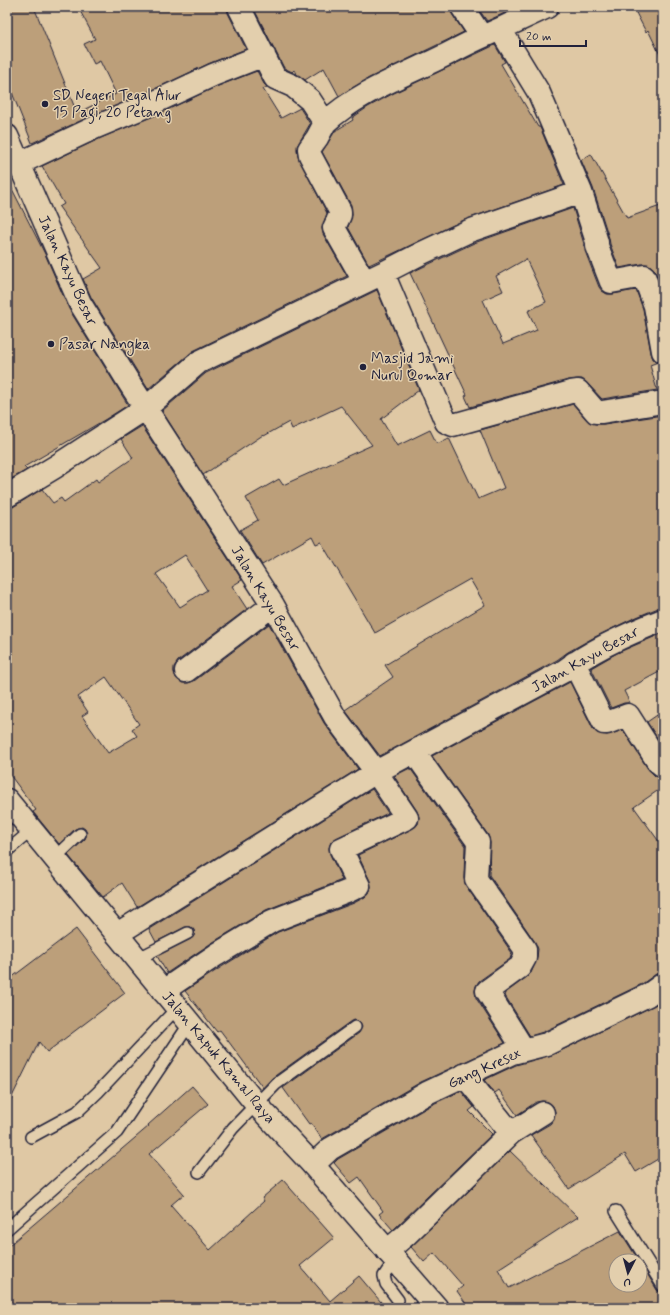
<svg xmlns="http://www.w3.org/2000/svg" width="670" height="1315" viewBox="0 0 670 1315" font-family="Mynerve,sans-serif">
<style>
.building{fill:#bc9f7a;stroke:#22223b;fill-rule:evenodd}
.lines{fill:none;stroke-linecap:round;stroke-linejoin:round}
.service-casing{stroke:#22223b;stroke-width:14}
.minor-casing{stroke:#22223b;stroke-width:25}
.secondary-casing{stroke:#22223b;stroke-width:25}
.service{stroke:#e3cfad;stroke-width:11}
.minor{stroke:#e3cfad;stroke-width:22}
.secondary{stroke:#e3cfad;stroke-width:22}
.poi-dot{fill:#22223b;stroke:#e3cfad;stroke-width:1.5}
.labels{text-anchor:middle;stroke-width:3;stroke-linejoin:round;paint-order:stroke}
.poi-label{font-size:15px;fill:#22223b;stroke:#e3cfad;text-anchor:start}
.street-label{font-size:15px;fill:#22223b;stroke:#e3cfad}
</style>
<rect width="100%" height="100%" fill="#dfc8a4"/>
<filter id="ink" filterUnits="userSpaceOnUse"><feTurbulence type="fractalNoise" baseFrequency=".025" numOctaves="2"/><feDisplacementMap in="SourceGraphic" scale="8" xChannelSelector="R" yChannelSelector="G"/><feConvolveMatrix kernelMatrix="1 2 1 2 8 2 1 2 1" color-interpolation-filters="sRGB"/></filter>
<g filter="url(#ink)">
<path class="building" d="M 7,7 L 34,7 L 77,113 L 116,94 L 100,61 L 94,64 L 84,44 L 95,39 L 78,7 L 227,7 L 228,13 L 246,49 L 208,64 L 146,93 L 91,116 L 32,143 L 7,80 Z
M 253,7 L 450,7 L 452,14 L 464,32 L 369,78 L 339,96 L 324,68 L 305,80 L 296,74 L 294,70 L 292,72 L 284,68 Z
M 477,7 L 518,7 L 487,21 Z
M 633,7 L 663,7 L 663,61 L 648,30 L 646,32 Z
M 495,45 L 505,62 L 501,64 L 538,127 L 540,127 L 564,185 L 464,220 L 369,265 L 348,227 L 352,215 L 351,205 L 322,152 L 335,131 L 353,120 L 352,118 L 368,107 L 394,93 Z
M 257,71 L 264,84 L 267,87 L 263,89 L 281,118 L 300,108 L 310,124 L 297,146 L 298,157 L 327,213 L 322,228 L 323,234 L 347,276 L 193,351 L 148,389 L 91,297 L 83,279 L 102,268 L 59,207 L 64,204 L 42,166 L 101,138 L 156,115 L 218,86 Z
M 591,154 L 627,218 L 663,205 L 663,292 L 656,271 L 652,267 L 648,264 L 642,264 L 619,268 L 610,244 L 609,238 L 593,188 L 581,160 Z
M 7,179 L 45,254 L 69,309 L 128,405 L 106,419 L 24,467 L 27,470 L 7,481 Z
M 573,208 L 584,244 L 585,251 L 599,287 L 602,291 L 607,294 L 613,294 L 636,290 L 643,309 L 651,353 L 653,359 L 658,362 L 650,365 L 657,390 L 602,399 L 587,383 L 582,379 L 576,379 L 568,380 L 470,407 L 465,396 L 467,395 L 410,273 L 474,243 ZM 526,259 L 546,302 L 528,311 L 537,330 L 503,344 L 483,300 L 503,291 L 496,276 Z
M 377,290 L 419,390 L 381,419 L 397,446 L 430,430 L 437,444 L 449,438 L 478,499 L 504,488 L 480,430 L 573,404 L 587,420 L 591,423 L 596,424 L 604,424 L 663,415 L 663,608 L 658,608 L 632,619 L 593,638 L 568,652 L 557,660 L 380,756 L 345,710 L 393,677 L 385,665 L 485,605 L 470,579 L 375,633 L 321,542 L 316,544 L 312,536 L 262,565 L 240,530 L 258,520 L 246,498 L 279,479 L 283,485 L 372,445 L 341,406 L 292,429 L 289,422 L 264,436 L 263,435 L 203,475 L 162,411 L 206,373 Z
M 142,426 L 242,580 L 232,586 L 247,609 L 178,661 L 174,667 L 174,672 L 176,678 L 182,683 L 188,683 L 194,681 L 269,624 L 324,723 L 358,769 L 137,907 L 122,883 L 103,897 L 68,855 L 85,839 L 87,833 L 85,829 L 82,827 L 75,829 L 59,844 L 33,812 L 36,810 L 7,771 L 7,508 L 13,507 L 42,489 L 53,503 L 61,498 L 64,502 L 96,479 L 98,482 L 133,458 L 121,439 ZM 185,555 L 207,590 L 180,607 L 156,574 ZM 106,677 L 139,724 L 132,729 L 137,736 L 108,753 L 82,716 L 88,712 L 78,697 Z
M 663,633 L 663,670 L 624,691 L 630,703 L 624,703 L 611,708 L 591,668 L 617,653 Z
M 570,682 L 593,729 L 597,733 L 607,735 L 623,730 L 648,769 L 655,776 L 663,778 L 663,787 L 634,807 L 663,847 L 663,972 L 656,974 L 642,984 L 543,1032 L 530,1036 L 504,994 L 527,977 L 531,973 L 537,958 L 538,949 L 535,942 L 489,875 L 490,843 L 488,835 L 432,756 Z
M 663,711 L 663,747 L 647,722 Z
M 410,768 L 465,846 L 464,878 L 466,886 L 512,953 L 510,959 L 479,981 L 476,986 L 475,991 L 476,998 L 505,1043 L 421,1082 L 322,1139 L 311,1123 L 309,1124 L 283,1088 L 359,1033 L 362,1027 L 360,1023 L 355,1020 L 351,1021 L 272,1078 L 263,1088 L 220,1030 L 217,1032 L 185,991 L 223,966 L 278,932 L 354,903 L 365,897 L 369,893 L 371,887 L 370,881 L 358,855 L 412,829 L 418,824 L 419,817 L 417,811 L 394,776 Z
M 372,789 L 388,813 L 336,838 L 331,842 L 329,848 L 330,854 L 342,880 L 266,910 L 210,944 L 167,973 L 157,956 L 191,939 L 194,936 L 194,930 L 191,927 L 185,927 L 156,942 L 149,929 Z
M 76,929 L 125,993 L 47,1052 L 39,1042 L 7,1107 L 7,981 Z
M 663,1000 L 663,1156 L 636,1172 L 625,1154 L 569,1189 L 531,1135 L 550,1124 L 554,1119 L 555,1112 L 553,1106 L 548,1102 L 542,1101 L 536,1102 L 517,1115 L 499,1090 L 495,1093 L 484,1080 L 516,1065 L 552,1055 L 653,1006 Z
M 192,1086 L 208,1104 L 149,1154 L 184,1194 L 171,1205 L 210,1250 L 264,1201 L 262,1198 L 283,1180 L 334,1238 L 300,1266 L 330,1301 L 359,1276 L 386,1308 L 7,1308 L 7,1247 L 149,1126 L 148,1125 Z
M 461,1091 L 474,1107 L 469,1111 L 492,1134 L 393,1230 L 379,1214 L 383,1211 L 359,1177 L 351,1183 L 334,1163 L 338,1159 L 433,1104 Z
M 510,1151 L 578,1217 L 498,1269 L 509,1288 L 620,1231 L 639,1261 L 616,1261 L 616,1285 L 640,1285 L 640,1262 L 657,1290 L 663,1296 L 663,1308 L 469,1308 L 457,1291 L 463,1286 L 434,1253 L 424,1262 L 411,1247 Z"/>
<g class="lines">
<defs>
<path id="service" d="M 7,851 L 32,830
M 55,858 L 80,834
M 137,959 L 188,933
M 31,1137 L 77,1112 L 98,1092 L 177,1008
M 199,1172 L 233,1128 L 276,1084 L 355,1027
M 616,1211 L 663,1286
M 7,1229 L 117,1132 L 190,1023
M 398,1263 L 388,1270 L 384,1276 L 386,1284 L 398,1300"/>
<path id="minor" d="M 239,7 L 275,78 L 293,86 L 310,100 L 325,123 L 317,138 L 309,149 L 310,155 L 340,211 L 340,215 L 334,228 L 364,281
M 462,7 L 482,37 L 500,29 L 547,7
M 500,29 L 539,93 L 581,192 L 597,242 L 597,246 L 611,282 L 644,276 L 655,306 L 663,351
M 325,123 C 355,95 393,80 429,63 C 447,55 464,45 482,37
M 7,136 L 80,303 L 128,381 L 273,605 L 335,717 L 376,772 L 407,818 L 341,849 L 359,886 L 349,891 L 272,921 L 216,955 L 163,991
M 20,163 L 96,127 L 151,104 L 213,75 L 264,55
M 383,273 L 446,422 L 453,425 L 571,392 L 578,391 L 596,412 L 602,412 L 663,402
M 7,496 L 55,467 L 146,408 L 199,362 L 383,273 L 422,253 L 469,231 L 581,192
M 574,663 L 604,723 L 607,723 L 628,715 L 658,762 L 663,766
M 186,671 L 273,605
M 414,752 L 478,842 L 476,879 L 525,949 L 525,958 L 520,967 L 487,991 L 524,1050
M 117,934 L 376,772 L 564,671 C 593,649 629,633 663,620
M 464,1075 L 511,1133
M 313,1165 L 330,1149 L 427,1093 L 512,1053 L 547,1044 L 648,995 L 663,984
M 387,1251 L 406,1235 L 511,1133 L 543,1113"/>
<path id="secondary" d="M 7,800 L 256,1104 L 313,1165 L 437,1308"/>
</defs>
<use href="#service" class="service-casing"/>
<use href="#minor" class="minor-casing"/>
<use href="#secondary" class="secondary-casing"/>
<use href="#service" class="service"/>
<use href="#minor" class="minor"/>
<use href="#secondary" class="secondary"/>
</g>
</g>
<g class="poi-dot">
<circle cx="45" cy="104" r="4"/>
<circle cx="51" cy="344" r="4"/>
<circle cx="363" cy="367" r="4"/>
</g>
<g class="labels">
<g class="poi-label">
<text x="53" y="100">SD Negeri Tegal Alur<tspan x="53" dy="17">15 Pagi, 20 Petang</tspan></text>
<text x="59" y="349">Pasar Nangka</text>
<text x="371" y="363">Masjid Jami<tspan x="371" dy="17">Nurul Qomar</tspan></text>
</g>
<g class="street-label">
<text transform="translate(68 270) rotate(65)" y="5">Jalan Kayu Besar</text>
<text transform="translate(266 598) rotate(59)" y="5">Jalan Kayu Besar</text>
<text transform="translate(585 659) rotate(-29)" y="5">Jalan Kayu Besar</text>
<text transform="translate(219 1057) rotate(50)" y="5">Jalan Kapuk Kamal Raya</text>
<text transform="translate(484 1068) rotate(-24)" y="5">Gang Kresex</text>
</g>
</g>
<rect width="670" height="1315" fill="none" stroke="#e3cfad" stroke-width="24"/>
<rect x="12" y="12" width="646" height="1291" fill="none" stroke="#22223b" stroke-width="1.5" filter="url(#ink)"/>
<g transform="translate(628 1273) rotate(186)"><circle r="19" fill="#e3cfad" stroke="#968a7f"/>
<path d="M0-3L7 15L0 10L-7 15Z" fill="#22223b"/>
<text y="-6" font-size="11" font-weight="bold" text-anchor="middle" fill="#22223b">U</text>
</g>
<path d="M520 40v6h66v-6" fill="none" stroke="#22223b" stroke-width="2"/>
<text x="526" y="40" font-size="12" fill="#22223b" stroke="#e3cfad" stroke-width="3" paint-order="stroke">20 m</text>
</svg>
